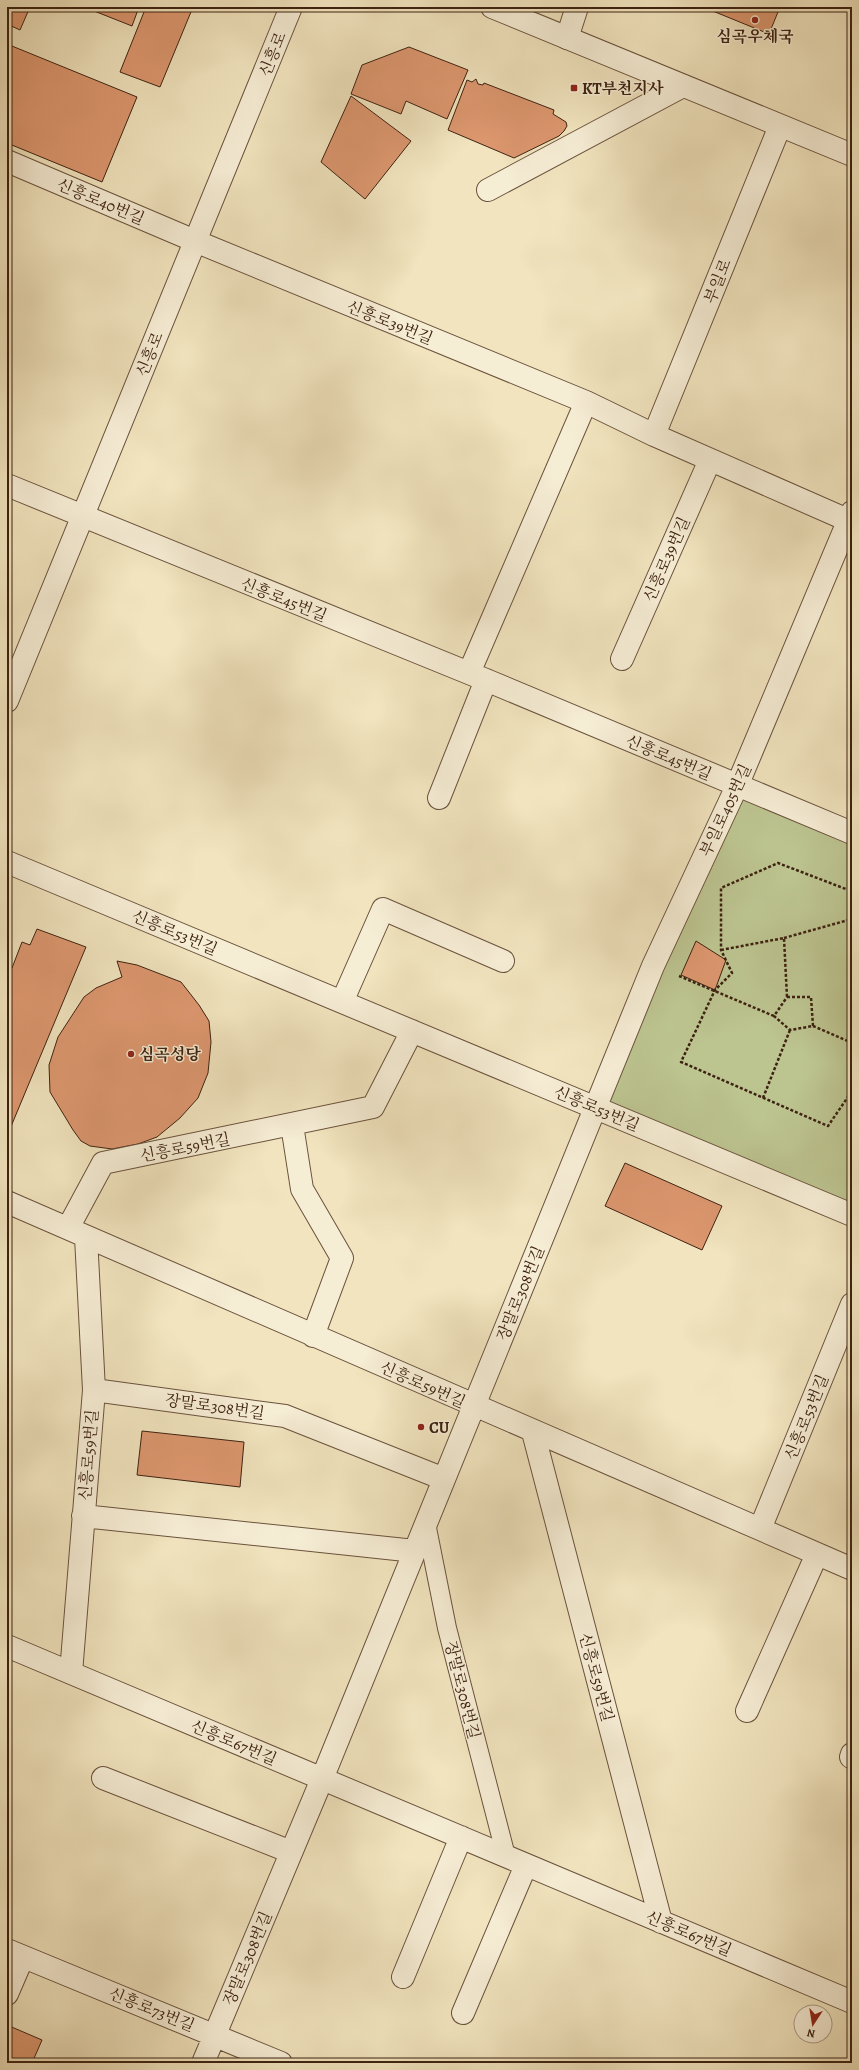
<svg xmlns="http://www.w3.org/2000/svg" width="859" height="2070" viewBox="0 0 859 2070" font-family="Alegreya,'Noto Serif KR',serif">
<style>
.green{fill:#bcc490;stroke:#7c7350}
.building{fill:#dd976f;stroke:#3d2211}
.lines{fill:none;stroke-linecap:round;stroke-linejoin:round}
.service-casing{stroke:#6a523c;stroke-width:20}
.minor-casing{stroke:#6a523c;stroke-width:24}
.tertiary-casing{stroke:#6a523c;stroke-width:24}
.path{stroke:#3d2211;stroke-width:2.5;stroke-dasharray:3 2;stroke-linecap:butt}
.service{stroke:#f6edd5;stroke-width:18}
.minor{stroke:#f6edd5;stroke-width:22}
.tertiary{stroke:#f6edd5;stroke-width:22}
.poi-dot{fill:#8f2418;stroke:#f6edd5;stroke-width:1.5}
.labels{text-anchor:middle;stroke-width:3;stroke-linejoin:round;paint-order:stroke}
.poi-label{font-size:16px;font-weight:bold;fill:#3d2211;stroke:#f6edd5;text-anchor:start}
.street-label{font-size:16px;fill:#3d2211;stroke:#f6edd5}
</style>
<rect width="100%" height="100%" fill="#f1e4be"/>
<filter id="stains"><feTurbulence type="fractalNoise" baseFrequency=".005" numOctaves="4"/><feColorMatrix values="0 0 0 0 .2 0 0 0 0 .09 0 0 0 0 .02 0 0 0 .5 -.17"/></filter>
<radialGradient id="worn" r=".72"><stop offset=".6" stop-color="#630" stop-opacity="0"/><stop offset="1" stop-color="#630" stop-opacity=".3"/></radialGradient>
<path class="green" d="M 737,786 L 852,833 L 852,1213 L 595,1107 Z"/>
<path class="building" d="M 7,7 L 30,7 L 20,30 L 7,24 Z
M 84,7 L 139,7 L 132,26 Z
M 146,7 L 193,7 L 160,87 L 120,72 Z
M 703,7 L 780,7 L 769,34 Z
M 7,44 L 137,97 L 102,182 L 7,143 Z
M 409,47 L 468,70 L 447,119 L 406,101 L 401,114 L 351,94 L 362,65 Z
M 476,79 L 478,84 L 483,85 L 484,83 L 554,110 L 553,114 L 566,122 L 567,126 L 564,131 L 559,136 L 514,158 L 448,130 L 467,80 L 472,82 Z
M 351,96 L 411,141 L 365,199 L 321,162 Z
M 37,929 L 86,947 L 7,1136 L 7,966 L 12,968 L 22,942 L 30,945 Z
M 696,941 L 726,960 L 715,990 L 681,975 Z
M 117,961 L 137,965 L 181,982 L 199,1005 L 209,1021 L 211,1042 L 208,1073 L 198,1098 L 180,1118 L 157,1137 L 138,1144 L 112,1149 L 90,1146 L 81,1141 L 73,1130 L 50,1092 L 49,1065 L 58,1037 L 84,997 L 96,988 L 122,977 Z
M 625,1163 L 722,1206 L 702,1250 L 605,1206 Z
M 142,1431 L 244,1442 L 240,1487 L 137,1475 Z
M 7,2025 L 42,2040 L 32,2063 L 7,2063 Z"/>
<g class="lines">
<defs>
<path id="service" d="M 426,1523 L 447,1628 L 506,1856"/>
<path id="minor" d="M 567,38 L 577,7
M 7,161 L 195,241 L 586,402 L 654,435 L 852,522
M 488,190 L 683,86
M 654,435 L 780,126
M 7,485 L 486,680 L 852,833
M 622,659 L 710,460
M 469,673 L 586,402
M 439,798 L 486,680
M 7,862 L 852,1215
M 342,1002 L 383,909 L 503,961
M 292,1125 L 302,1189 L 342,1258 L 313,1336
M 7,1202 L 852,1569
M 68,1228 L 103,1163 L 373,1107 L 412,1031
M 94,1390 L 285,1416 L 444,1479
M 533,1432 L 661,1922
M 83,1516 L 415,1551
M 760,1529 L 852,1304
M 7,1646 L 852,2002
M 71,1673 L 94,1390 L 86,1237
M 747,1711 L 817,1554
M 851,1757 L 852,1754
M 103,1778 L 291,1852
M 7,1950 L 281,2063
M 403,1977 L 461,1837
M 7,1994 L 23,1957
M 463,2013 L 526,1865
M 203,2063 L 322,1779 L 653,966 L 737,786 L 852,512"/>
<path id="tertiary" d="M 492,7 L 852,155
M 7,701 L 291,7"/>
</defs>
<use href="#service" class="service-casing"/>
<use href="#minor" class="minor-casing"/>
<use href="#tertiary" class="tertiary-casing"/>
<path class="path" d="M 849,862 L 851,891
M 852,895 L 851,891 L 778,863 L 721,888 L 721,950 L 732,973 L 715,990 L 681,1062 L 828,1126 L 852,1091
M 784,938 L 852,919
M 721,950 L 784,938 L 787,997
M 679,976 L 774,1016
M 787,997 L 811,997 L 813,1026 L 790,1030 L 774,1016 Z
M 813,1026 L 850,1042
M 852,1038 L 850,1042 L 852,1050
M 763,1098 L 790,1030"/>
<use href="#service" class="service"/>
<use href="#minor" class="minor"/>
<use href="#tertiary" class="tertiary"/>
</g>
<g class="poi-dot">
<circle cx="755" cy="20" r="4"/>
<rect x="570" y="84" width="8" height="8" rx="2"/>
<circle cx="131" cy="1054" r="4"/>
<circle cx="421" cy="1427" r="4"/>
</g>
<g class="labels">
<g class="poi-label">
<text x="755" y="42" text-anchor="middle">심곡우체국</text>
<text x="582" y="94">KT부천지사</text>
<text x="139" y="1060">심곡성당</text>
<text x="429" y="1433">CU</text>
</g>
<g class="street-label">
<text transform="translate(272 54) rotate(-68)" y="6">신흥로</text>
<text transform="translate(101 201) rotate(23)" y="6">신흥로40번길</text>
<text transform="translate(717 281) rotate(-68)" y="6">부일로</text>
<text transform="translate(390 322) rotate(22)" y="6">신흥로39번길</text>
<text transform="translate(149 354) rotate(-68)" y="6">신흥로</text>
<text transform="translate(666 559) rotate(-66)" y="6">신흥로39번길</text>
<text transform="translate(284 599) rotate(22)" y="6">신흥로45번길</text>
<text transform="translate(669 757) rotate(23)" y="6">신흥로45번길</text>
<text transform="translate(725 810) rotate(-65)" y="6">부일로405번길</text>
<text transform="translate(175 932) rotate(23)" y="6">신흥로53번길</text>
<text transform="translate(597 1108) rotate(23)" y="6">신흥로53번길</text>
<text transform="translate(185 1147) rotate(-11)" y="6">신흥로59번길</text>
<text transform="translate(520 1293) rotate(-68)" y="6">장말로308번길</text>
<text transform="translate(423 1384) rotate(24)" y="6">신흥로59번길</text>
<text transform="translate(215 1406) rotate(8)" y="6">장말로308번길</text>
<text transform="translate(806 1417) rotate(-68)" y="6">신흥로53번길</text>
<text transform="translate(88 1455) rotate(-85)" y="6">신흥로59번길</text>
<text transform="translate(597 1677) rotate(75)" y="6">신흥로59번길</text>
<text transform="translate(463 1690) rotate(76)" y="6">장말로308번길</text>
<text transform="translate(234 1742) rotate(23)" y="6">신흥로67번길</text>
<text transform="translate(689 1933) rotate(23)" y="6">신흥로67번길</text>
<text transform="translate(247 1958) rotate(-67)" y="6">장말로308번길</text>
<text transform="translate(152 2009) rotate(22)" y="6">신흥로73번길</text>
</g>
</g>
<rect width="859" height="2070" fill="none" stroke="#f1e4be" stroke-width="24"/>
<rect x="8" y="8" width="843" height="2054" fill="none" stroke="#3d2211" stroke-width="2"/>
<rect x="12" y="12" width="835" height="2046" fill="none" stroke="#3d2211"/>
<g transform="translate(813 2024) rotate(192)"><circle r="19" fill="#f6edd5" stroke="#ac9c87"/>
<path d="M0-3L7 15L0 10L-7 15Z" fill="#8f2418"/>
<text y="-6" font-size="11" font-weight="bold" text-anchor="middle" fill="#3d2211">N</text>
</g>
<rect width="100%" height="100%" filter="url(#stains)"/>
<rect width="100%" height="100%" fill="url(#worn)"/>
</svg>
